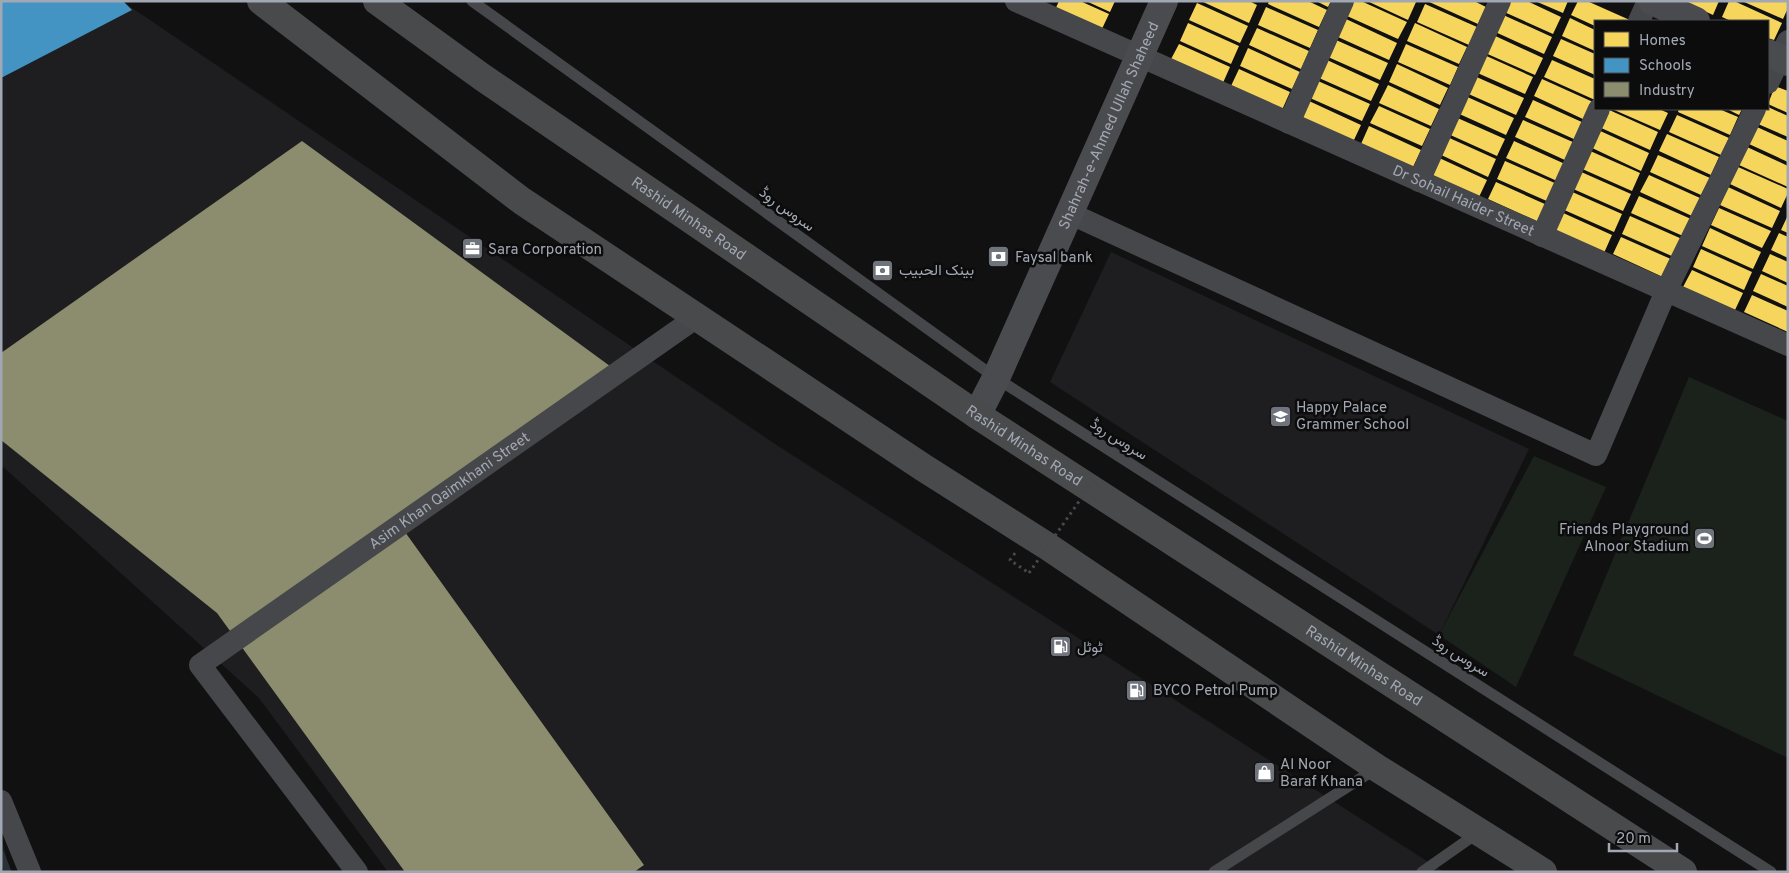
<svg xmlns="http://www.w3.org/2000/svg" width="1789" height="873" viewBox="0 0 1789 873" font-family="Overpass,Vazirmatn,sans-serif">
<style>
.built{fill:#1e1e20}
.green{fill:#1b221c}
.homes{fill:#f6d55c}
.schools{fill:#4393c3}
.industry{fill:#8c8c6e}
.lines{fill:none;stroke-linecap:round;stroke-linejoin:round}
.stream{stroke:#283136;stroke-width:7}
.path{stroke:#47494c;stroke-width:3;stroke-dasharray:2.5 4;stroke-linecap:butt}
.lane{stroke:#46474a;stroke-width:11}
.street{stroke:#46474a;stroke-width:22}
.secondary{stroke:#4a4b4e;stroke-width:28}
.primary{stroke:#484a4c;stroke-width:28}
.path-bridge{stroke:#47494c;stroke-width:3;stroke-dasharray:2.5 4;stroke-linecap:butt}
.labels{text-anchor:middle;stroke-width:5;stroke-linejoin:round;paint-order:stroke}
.street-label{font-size:15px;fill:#a2a8b3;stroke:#0c0c0d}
.poi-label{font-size:15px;fill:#a2a8b3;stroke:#0c0c0d;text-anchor:start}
</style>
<rect width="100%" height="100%" fill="#111112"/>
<path class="built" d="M 1,1 L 122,1 L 775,444 L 1444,872 L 388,872 L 259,698 L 1,465 Z
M 1111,252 L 1529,449 L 1439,635 L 1050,382 Z"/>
<path class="green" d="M 1689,377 L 1788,421 L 1788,758 L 1573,655 Z
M 1534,456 L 1606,487 L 1516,687 L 1439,635 Z
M 1,836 L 10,872 L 1,872 Z"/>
<path class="homes" d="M 1059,1 L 1080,1 L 1109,14 L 1100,33 L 1054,12 Z
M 1086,1 L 1115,1 L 1110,12 Z
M 1201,1 L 1249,1 L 1257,5 L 1249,23 Z
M 1269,1 L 1308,1 L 1327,10 L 1319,27 L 1268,4 Z
M 1316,1 L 1331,1 L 1328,7 Z
M 1354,1 L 1361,1 L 1407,22 L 1398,39 L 1347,16 Z
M 1367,1 L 1414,1 L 1416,2 L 1408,20 Z
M 1427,1 L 1474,1 L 1486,7 L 1478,24 Z
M 1506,1 L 1527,1 L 1561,17 L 1553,34 L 1502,11 Z
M 1535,1 L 1568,1 L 1563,13 Z
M 1578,1 L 1587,1 L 1632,21 L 1595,21 L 1595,26 L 1571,15 Z
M 1683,1 L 1719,1 L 1713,15 Z
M 1729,1 L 1734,1 L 1782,23 L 1774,40 L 1768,38 L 1768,21 L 1731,21 L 1722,17 Z
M 1742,1 L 1788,1 L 1788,8 L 1783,19 Z
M 1197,3 L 1248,26 L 1240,43 L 1189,20 Z
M 1425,4 L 1477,27 L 1469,45 L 1417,22 Z
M 1266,7 L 1318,30 L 1310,48 L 1258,25 Z
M 1501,14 L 1552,37 L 1544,54 L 1493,31 Z
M 1570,18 L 1595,30 L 1595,51 L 1562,36 Z
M 1346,19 L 1397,43 L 1389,60 L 1338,37 Z
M 1188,23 L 1239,46 L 1231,64 L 1180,41 Z
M 1415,23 L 1467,47 L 1459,64 L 1407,41 Z
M 1257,28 L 1309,51 L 1301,69 L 1249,45 Z
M 1491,34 L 1543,58 L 1535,75 L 1483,52 Z
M 1561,39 L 1595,54 L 1595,75 L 1553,56 Z
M 1336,40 L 1388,63 L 1380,80 L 1328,57 Z
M 1179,44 L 1230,67 L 1222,85 L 1170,61 Z
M 1406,44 L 1458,67 L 1450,85 L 1398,62 Z
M 1248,48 L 1300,72 L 1292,89 L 1240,66 Z
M 1482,54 L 1533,77 L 1525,94 L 1473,71 Z
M 1327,60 L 1379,84 L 1371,101 L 1319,78 Z
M 1552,60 L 1595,79 L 1595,100 L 1544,77 Z
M 1397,64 L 1448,88 L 1440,105 L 1389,82 Z
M 1239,69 L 1290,92 L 1282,110 L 1231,86 Z
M 1472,75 L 1524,98 L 1516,115 L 1464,92 Z
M 1542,79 L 1593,102 L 1585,120 L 1534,96 Z
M 1318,81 L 1370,104 L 1362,121 L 1310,98 Z
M 1388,85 L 1439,109 L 1431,126 L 1379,103 Z
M 1775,86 L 1788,91 L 1788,113 L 1768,104 Z
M 1463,95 L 1514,118 L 1506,135 L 1455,112 Z
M 1533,100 L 1584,123 L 1576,140 L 1525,117 Z
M 1309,101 L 1361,125 L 1353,142 L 1301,119 Z
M 1379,106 L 1430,129 L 1422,146 L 1370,123 Z
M 1768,107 L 1788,116 L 1788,137 L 1758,124 L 1765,109 L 1768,109 Z
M 1607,109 L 1658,132 L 1650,150 L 1599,127 Z
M 1612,109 L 1659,109 L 1668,113 L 1660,130 Z
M 1679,109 L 1719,109 L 1738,117 L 1730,135 L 1678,112 Z
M 1727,109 L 1742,109 L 1739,115 Z
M 1677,115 L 1729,138 L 1721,155 L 1669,132 Z
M 1453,116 L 1505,139 L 1497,156 L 1446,133 Z
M 1523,120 L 1575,143 L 1567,161 L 1515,137 Z
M 1369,126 L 1421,150 L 1413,167 L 1361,144 Z
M 1757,127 L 1788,141 L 1788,162 L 1749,144 Z
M 1598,130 L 1649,153 L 1641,171 L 1590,147 Z
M 1667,134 L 1719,157 L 1711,175 L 1659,151 Z
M 1445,136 L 1496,159 L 1488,177 L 1437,153 Z
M 1514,141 L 1565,164 L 1557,181 L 1506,158 Z
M 1747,147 L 1788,166 L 1788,187 L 1739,165 Z
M 1588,150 L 1640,173 L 1632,191 L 1580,168 Z
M 1658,155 L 1710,178 L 1701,195 L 1650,172 Z
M 1435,156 L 1487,180 L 1479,197 L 1428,174 Z
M 1505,161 L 1557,184 L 1549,202 L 1497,179 Z
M 1738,167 L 1788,189 L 1788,193 L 1781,208 L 1730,184 Z
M 1579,171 L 1631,194 L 1623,211 L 1571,188 Z
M 1649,175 L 1700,198 L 1692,216 L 1640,192 Z
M 1496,182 L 1547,205 L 1539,222 L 1488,199 Z
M 1728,187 L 1780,211 L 1772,228 L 1720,205 Z
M 1570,191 L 1622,214 L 1614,232 L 1562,209 Z
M 1639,196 L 1691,219 L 1683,236 L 1631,213 Z
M 1719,208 L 1771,231 L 1762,248 L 1711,225 Z
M 1561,212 L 1612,235 L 1604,253 L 1553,229 Z
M 1788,215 L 1788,233 L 1781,230 Z
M 1630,216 L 1682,239 L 1674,257 L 1622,234 Z
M 1710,228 L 1761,252 L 1753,269 L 1702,246 Z
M 1779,233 L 1788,237 L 1788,258 L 1771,250 Z
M 1621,237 L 1673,260 L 1665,278 L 1613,254 Z
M 1701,249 L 1752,272 L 1744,290 L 1693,267 Z
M 1770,254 L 1788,262 L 1788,283 L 1762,271 Z
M 1692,270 L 1743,293 L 1735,310 L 1683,287 Z
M 1761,274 L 1788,286 L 1788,307 L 1753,291 Z
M 1752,295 L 1788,311 L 1788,332 L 1744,312 Z"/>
<path class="schools" d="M 1,1 L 123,1 L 132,10 L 1,78 Z"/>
<path class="industry" d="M 302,141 L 614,369 L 400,525 L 644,865 L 634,872 L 405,872 L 217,613 L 1,440 L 1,353 Z"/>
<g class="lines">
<path class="stream" d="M 1,854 L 8,872"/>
<path class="path" d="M 1015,553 L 1010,560 L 1029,573"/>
<path class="lane" d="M 472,1 L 996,378 L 1771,872
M 1214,872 L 1377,768
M 1422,872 L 1479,832"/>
<g class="street">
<path id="s1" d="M 1016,1 L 1788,345"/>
<path d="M 1639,21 L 1648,1"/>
<path d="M 1768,83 L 1788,41"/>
<path d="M 1289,123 L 1343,1"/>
<path d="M 1419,181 L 1500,1"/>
<path d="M 1069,213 L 1596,455 L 1666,291 L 1755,109"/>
<path d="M 1542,236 L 1599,109"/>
<path d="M 1,801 L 30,872"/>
<path id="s2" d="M 357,872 L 200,665 L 697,317"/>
</g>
<g class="secondary">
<path d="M 1652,1 L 1696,21"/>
<path d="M 1768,53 L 1788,62"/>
<path id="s3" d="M 977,415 L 996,378 L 1164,1"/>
</g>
<g class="primary">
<path d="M 261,1 L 522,201 L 924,468 L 1047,546 L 1377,768 L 1543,872"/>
<path id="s4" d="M 377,1 L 482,77 L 977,415 L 1683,872"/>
</g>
<path class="path-bridge" d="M 1029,573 L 1094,480"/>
</g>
<defs>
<symbol id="office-square" viewBox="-11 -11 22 22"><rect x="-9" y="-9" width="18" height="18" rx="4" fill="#6f737b" stroke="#0c0c0d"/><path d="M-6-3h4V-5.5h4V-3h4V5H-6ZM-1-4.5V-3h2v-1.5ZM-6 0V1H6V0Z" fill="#fff"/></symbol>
<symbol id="bank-square" viewBox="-11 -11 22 22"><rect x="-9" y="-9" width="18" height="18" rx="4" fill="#6f737b" stroke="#0c0c0d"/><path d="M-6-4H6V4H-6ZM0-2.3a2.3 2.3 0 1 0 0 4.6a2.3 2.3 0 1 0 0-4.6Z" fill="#fff"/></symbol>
<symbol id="school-square" viewBox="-11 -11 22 22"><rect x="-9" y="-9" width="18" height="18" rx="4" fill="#6f737b" stroke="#0c0c0d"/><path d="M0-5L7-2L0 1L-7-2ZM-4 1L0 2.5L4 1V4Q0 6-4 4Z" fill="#fff"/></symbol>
<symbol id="stadium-square" viewBox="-11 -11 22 22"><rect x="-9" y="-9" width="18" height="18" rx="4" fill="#6f737b" stroke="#0c0c0d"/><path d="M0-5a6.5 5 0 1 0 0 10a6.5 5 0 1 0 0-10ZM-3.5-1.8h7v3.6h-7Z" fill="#fff"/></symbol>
<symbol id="fuel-square" viewBox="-11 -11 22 22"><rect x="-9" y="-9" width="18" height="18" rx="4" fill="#6f737b" stroke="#0c0c0d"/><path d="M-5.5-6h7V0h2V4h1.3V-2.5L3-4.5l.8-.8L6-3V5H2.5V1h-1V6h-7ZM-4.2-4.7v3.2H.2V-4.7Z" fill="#fff"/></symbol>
<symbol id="shop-square" viewBox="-11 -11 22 22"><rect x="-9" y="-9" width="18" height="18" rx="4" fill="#6f737b" stroke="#0c0c0d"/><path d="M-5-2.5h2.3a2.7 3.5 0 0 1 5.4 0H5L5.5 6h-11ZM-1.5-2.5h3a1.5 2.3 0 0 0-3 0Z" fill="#fff"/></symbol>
</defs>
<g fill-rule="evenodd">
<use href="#office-square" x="460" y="236" width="25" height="25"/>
<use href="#bank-square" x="986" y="244" width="25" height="25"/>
<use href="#bank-square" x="870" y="258" width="25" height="25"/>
<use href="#school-square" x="1268" y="404" width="25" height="25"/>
<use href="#stadium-square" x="1692" y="526" width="25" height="25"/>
<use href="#fuel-square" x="1048" y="634" width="25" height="25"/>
<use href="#fuel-square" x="1124" y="678" width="25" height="25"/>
<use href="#shop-square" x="1252" y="760" width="25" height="25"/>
</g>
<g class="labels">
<g class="street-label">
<text dy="5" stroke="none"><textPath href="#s3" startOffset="318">Shahrah-e-Ahmed Ullah Shaheed</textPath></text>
<text dy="5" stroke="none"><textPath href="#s1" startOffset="490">Dr Sohail Haider Street</textPath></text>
<text transform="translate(787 209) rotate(36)" y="5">سروس روڈ</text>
<text dy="5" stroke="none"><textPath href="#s4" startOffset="380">Rashid Minhas Road</textPath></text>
<text transform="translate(1119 439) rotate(32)" y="5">سروس روڈ</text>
<text dy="5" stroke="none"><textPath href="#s4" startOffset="785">Rashid Minhas Road</textPath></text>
<text dy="5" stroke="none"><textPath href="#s2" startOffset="564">Asim Khan Qaimkhani Street</textPath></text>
<text transform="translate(1461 656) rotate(32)" y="5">سروس روڈ</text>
<text dy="5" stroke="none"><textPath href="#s4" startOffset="1190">Rashid Minhas Road</textPath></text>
</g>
<g class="poi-label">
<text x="488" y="254">Sara Corporation</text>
<text x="1015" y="262">Faysal bank</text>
<text x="899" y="275">بينک الحبيب</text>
<text x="1296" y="412">Happy Palace<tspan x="1296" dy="17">Grammer School</tspan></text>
<text x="1689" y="534" text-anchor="end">Friends Playground<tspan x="1689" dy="17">Alnoor Stadium</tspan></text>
<text x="1077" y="652">ٹوٹل</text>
<text x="1153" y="695">BYCO Petrol Pump</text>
<text x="1280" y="769">Al Noor<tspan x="1280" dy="17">Baraf Khana</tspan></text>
</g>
</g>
<rect width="1789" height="873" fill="none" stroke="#a2a8b3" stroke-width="5"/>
<rect x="1594" y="20" width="175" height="90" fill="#0c0c0d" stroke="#484a4f"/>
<rect x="1604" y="32" width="25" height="15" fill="#f6d55c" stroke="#484a4f"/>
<text x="1639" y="45" font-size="15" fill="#a2a8b3">Homes</text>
<rect x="1604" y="58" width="25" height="15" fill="#4393c3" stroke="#484a4f"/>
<text x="1639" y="70" font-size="15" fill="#a2a8b3">Schools</text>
<rect x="1604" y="82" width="25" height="15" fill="#8c8c6e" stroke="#484a4f"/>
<text x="1639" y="95" font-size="15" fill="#a2a8b3">Industry</text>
<path d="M1609 843v8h68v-8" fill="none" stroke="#a2a8b3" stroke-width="2.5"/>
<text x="1616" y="843" font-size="15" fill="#a2a8b3" stroke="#0c0c0d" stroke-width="4" paint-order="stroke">20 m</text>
</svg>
